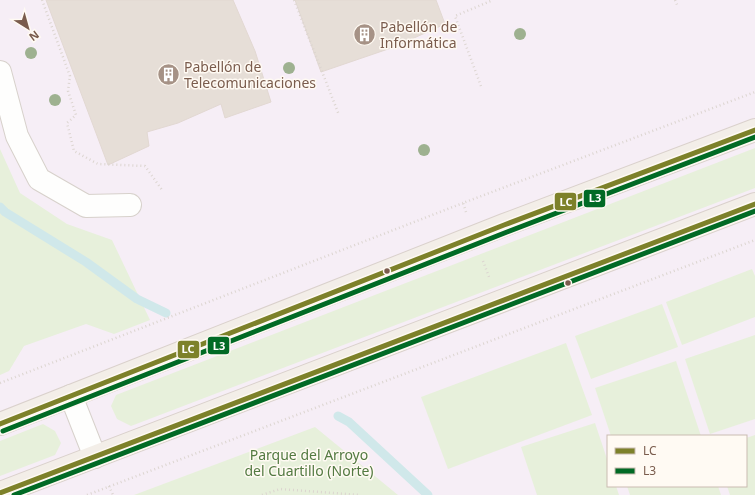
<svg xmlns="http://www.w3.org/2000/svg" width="755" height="495" viewBox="0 0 755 495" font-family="'Noto Sans',sans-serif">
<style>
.education{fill:#f6eef6;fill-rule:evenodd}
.green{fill:#e7f0db}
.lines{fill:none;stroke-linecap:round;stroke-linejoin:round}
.stream{stroke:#d0e8ea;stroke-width:9}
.building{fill:#e6ded7;stroke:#e2d8d2}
.minor-casing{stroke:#d7d1cb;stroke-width:24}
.major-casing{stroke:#dad1cc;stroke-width:24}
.path{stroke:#dcd5d0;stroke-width:2.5;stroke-dasharray:1 3;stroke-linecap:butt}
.minor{stroke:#fefefd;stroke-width:22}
.major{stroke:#f3eee8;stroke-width:22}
.bus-1-casing{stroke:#fffaf3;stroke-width:8}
.bus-2-casing{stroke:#fffaf3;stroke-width:8}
.bus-1{stroke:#7d812a;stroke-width:5}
.bus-2{stroke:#016a25;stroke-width:5}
.tree{fill:#9eb190}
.bus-dot{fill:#7a5c4d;stroke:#fffaf3;stroke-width:1.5}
.labels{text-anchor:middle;stroke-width:3;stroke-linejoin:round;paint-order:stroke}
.poi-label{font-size:14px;fill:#7a5c4d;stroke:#fffaf3;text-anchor:start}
.park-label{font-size:14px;fill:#537a41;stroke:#fffaf3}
.line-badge{stroke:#fffaf3;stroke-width:1.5}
.badge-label{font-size:11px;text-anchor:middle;font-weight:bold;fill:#fff}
</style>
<rect width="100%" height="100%" fill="#f9f5f0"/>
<path class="education" d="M 0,0 L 755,0 L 755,495 L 0,495 ZM 608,436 L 746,436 L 746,486 L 608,486 Z"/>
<path class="green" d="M 755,148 L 755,188 L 131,426 L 117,419 L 111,406 L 116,395 Z
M 0,149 L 20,193 L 67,224 L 112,240 L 150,320 L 114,334 L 86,324 L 24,346 L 9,371 L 0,375 Z
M 752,269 L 755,276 L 755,317 L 682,345 L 666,302 Z
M 662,304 L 678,347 L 591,379 L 575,336 Z
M 755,335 L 755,419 L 710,434 L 685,359 Z
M 566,343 L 592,415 L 448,469 L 421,397 Z
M 676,361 L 701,436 L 611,436 L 595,388 Z
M 595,423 L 608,462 L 608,486 L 616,486 L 619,495 L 537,495 L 521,447 Z
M 43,424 L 55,431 L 61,443 L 55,455 L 0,476 L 0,441 Z
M 315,427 L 398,495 L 134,495 Z
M 755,435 L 755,495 L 730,495 L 727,486 L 746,486 L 746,438 Z
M 627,486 L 718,486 L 721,495 L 630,495 Z"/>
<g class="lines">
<path class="stream" d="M 0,207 L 5,212 L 86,262 L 137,299 L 166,313
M 338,416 L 349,422 L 428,495"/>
</g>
<path class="building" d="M 46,0 L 233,0 L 255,51 L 271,102 L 225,118 L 221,104 L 178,123 L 147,132 L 149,146 L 108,165 Z
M 295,0 L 436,0 L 445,24 L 394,47 L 321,72 Z"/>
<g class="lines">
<defs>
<path id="minor" d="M 0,72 L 17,136 L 39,179 L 86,206 L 130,205
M 71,396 L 95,457"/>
<path id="major" d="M 0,424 L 504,225 L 755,130
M 0,493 L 755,204"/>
</defs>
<use href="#minor" class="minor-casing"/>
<use href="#major" class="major-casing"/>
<path class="path" d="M 42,0 L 70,76 L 68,91 L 76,115 L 67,123 L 74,151 L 98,164 L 145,166 L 162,190
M 294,0 L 339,115
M 675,0 L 678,7
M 481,86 L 455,16 L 493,0
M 466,212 L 463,203 L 755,92
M 483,261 L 489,277
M 0,383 L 463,203
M 109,486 L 113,495
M 87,495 L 755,240
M 262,495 L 280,489 L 360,495"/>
<use href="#minor" class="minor"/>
<use href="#major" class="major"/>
<defs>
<path id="bus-1" d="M 0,424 L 504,225 L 755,130
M 0,493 L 755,204"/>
<path id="bus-2" d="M 3,431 L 507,232 L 755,137
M 14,495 L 755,211"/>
</defs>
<use href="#bus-1" class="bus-1-casing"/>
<use href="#bus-2" class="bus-2-casing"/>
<use href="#bus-1" class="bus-1"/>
<use href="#bus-2" class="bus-2"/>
</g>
<g class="tree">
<circle cx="520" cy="34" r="6"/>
<circle cx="31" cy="53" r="6"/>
<circle cx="289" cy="68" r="6"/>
<circle cx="55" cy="100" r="6"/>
<circle cx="424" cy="150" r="6"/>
</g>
<defs>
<symbol id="building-disc" viewBox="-11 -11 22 22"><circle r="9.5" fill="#a69286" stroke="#fffaf3"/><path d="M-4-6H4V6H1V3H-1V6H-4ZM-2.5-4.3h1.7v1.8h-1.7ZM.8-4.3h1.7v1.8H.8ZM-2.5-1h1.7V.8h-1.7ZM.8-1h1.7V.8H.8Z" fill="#fff"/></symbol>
</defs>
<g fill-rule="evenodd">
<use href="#building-disc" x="352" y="22" width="25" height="25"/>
<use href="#building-disc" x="156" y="62" width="25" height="25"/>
</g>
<g class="bus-dot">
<circle cx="387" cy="271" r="3.5"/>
<circle cx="568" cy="283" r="3.5"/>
</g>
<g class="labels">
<g class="poi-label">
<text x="380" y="32">Pabellón de<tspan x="380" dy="16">Informática</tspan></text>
<text x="184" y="72">Pabellón de<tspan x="184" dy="16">Telecomunicaciones</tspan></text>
</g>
<g class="park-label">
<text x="309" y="460">Parque del Arroyo<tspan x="309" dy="16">del Cuartillo (Norte)</tspan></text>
</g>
</g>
<g class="line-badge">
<rect x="583" y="189" width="23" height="19" rx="4" fill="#016a25"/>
<rect x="554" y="192" width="23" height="19" rx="4" fill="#7d812a"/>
<rect x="207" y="336" width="23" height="19" rx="4" fill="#016a25"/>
<rect x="177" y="340" width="23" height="19" rx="4" fill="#7d812a"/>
</g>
<g class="badge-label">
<text x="595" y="202">L3</text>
<text x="566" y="206">LC</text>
<text x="219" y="350">L3</text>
<text x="188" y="353">LC</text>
</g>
<rect x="607" y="435" width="140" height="52" fill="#fffaf3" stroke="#cabbb1"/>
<rect x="615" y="448" width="20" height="6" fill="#7d812a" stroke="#cabbb1"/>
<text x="643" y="455" font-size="12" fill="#7a5c4d">LC</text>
<rect x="615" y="468" width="20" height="6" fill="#016a25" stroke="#cabbb1"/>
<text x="643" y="475" font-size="12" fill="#7a5c4d">L3</text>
<g transform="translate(28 28) rotate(143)" stroke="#fffaf3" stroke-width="3" paint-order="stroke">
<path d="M0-3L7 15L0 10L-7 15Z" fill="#7a5c4d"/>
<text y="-6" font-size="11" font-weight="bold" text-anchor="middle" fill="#7a5c4d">N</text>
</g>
</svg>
